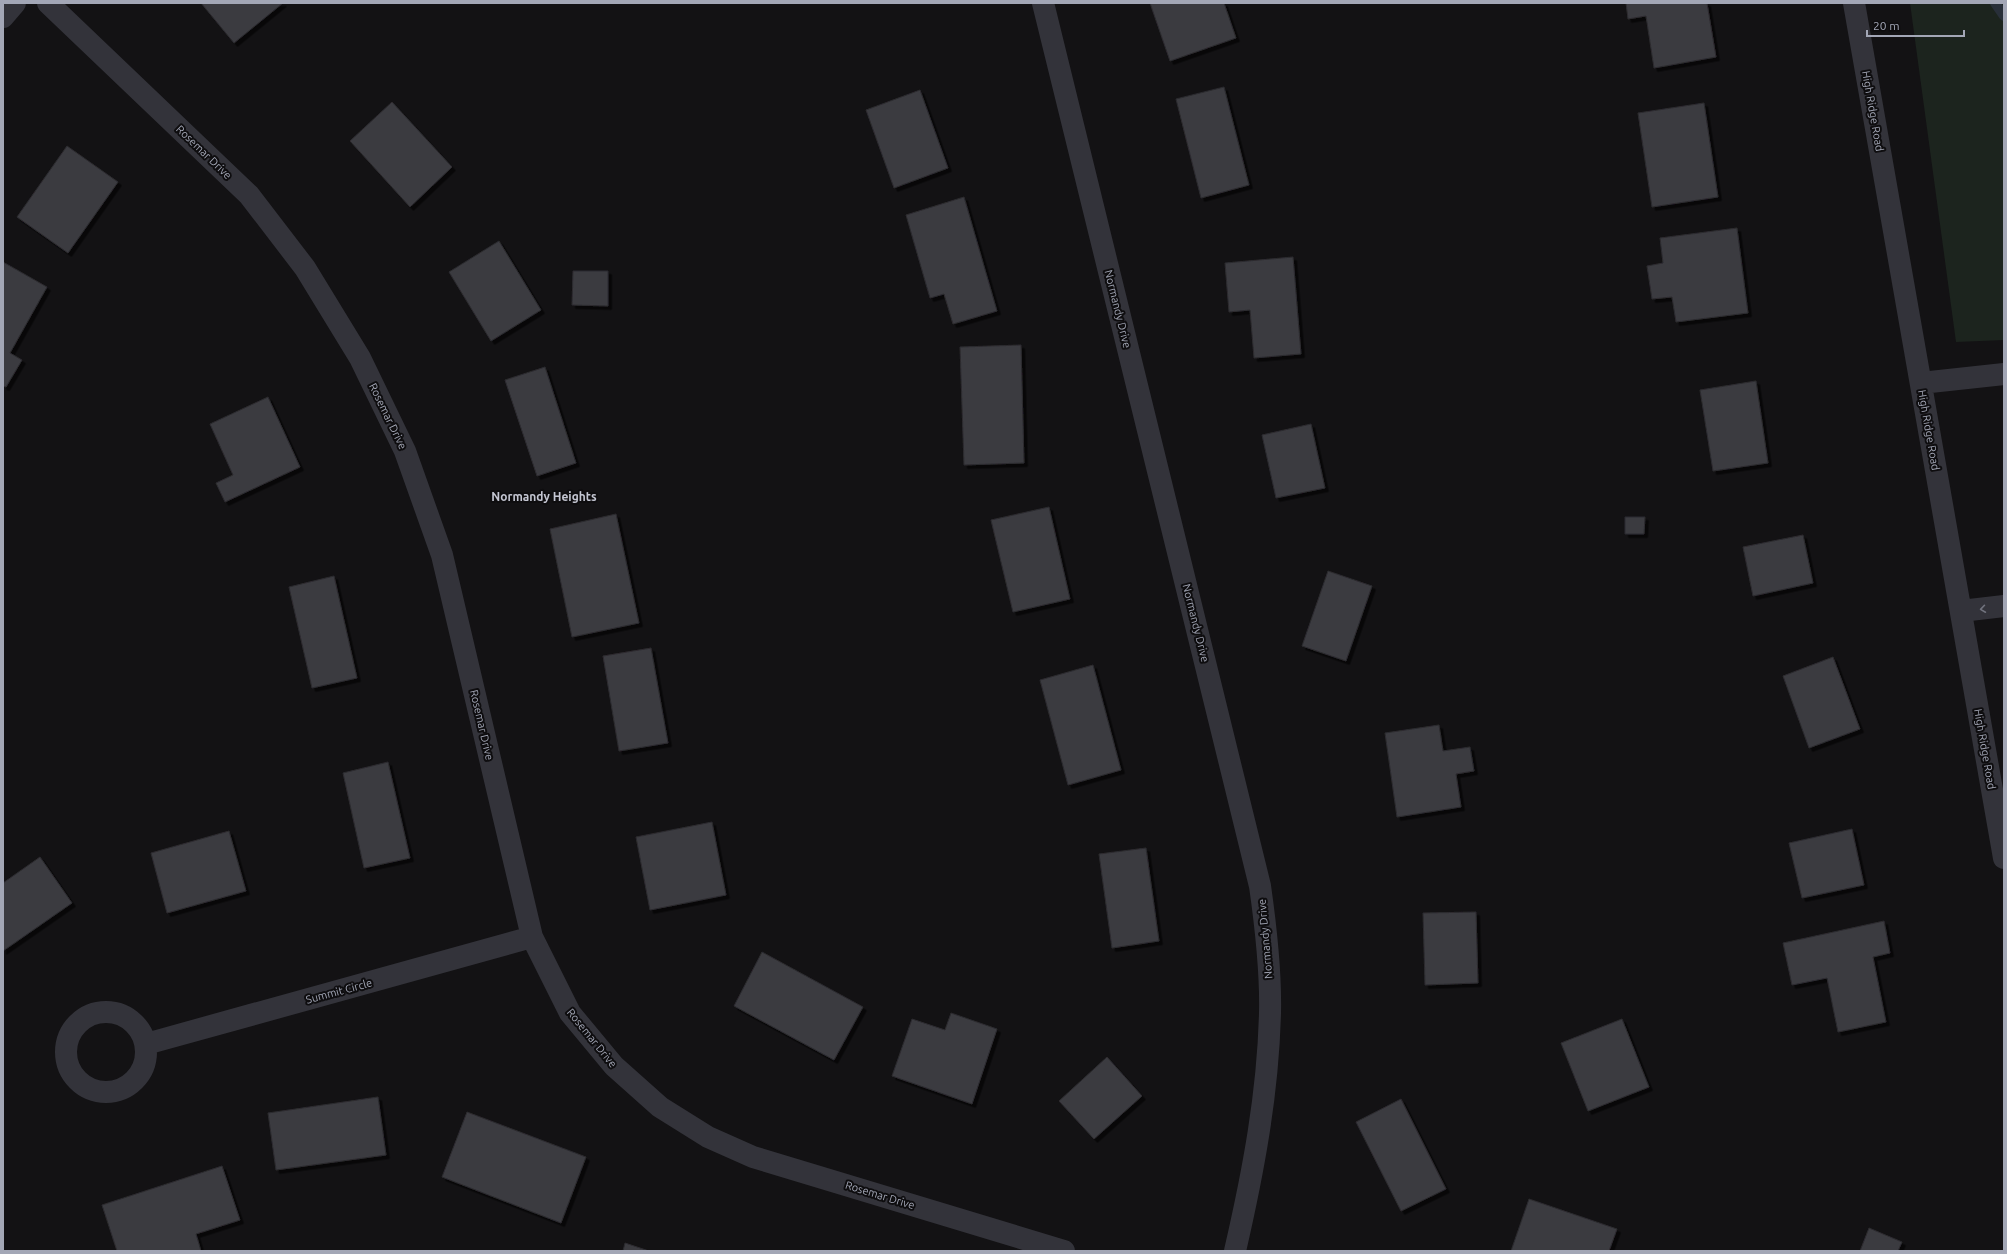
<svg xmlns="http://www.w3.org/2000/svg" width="2007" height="1254" viewBox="0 0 2007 1254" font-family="Ubuntu,sans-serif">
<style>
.green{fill:#1c241e}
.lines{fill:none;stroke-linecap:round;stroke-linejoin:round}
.stream{stroke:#282f39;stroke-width:10}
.building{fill:#3a3a3f;stroke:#2d2c30;filter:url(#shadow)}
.minor{stroke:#33333a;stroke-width:22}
.oneway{stroke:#71737e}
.labels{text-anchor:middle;stroke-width:4;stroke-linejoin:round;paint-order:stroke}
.street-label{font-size:11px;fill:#a3a7b6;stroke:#0e0d0f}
.neighbourhood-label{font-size:12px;font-weight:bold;fill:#c4c6d2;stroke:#0e0d0f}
</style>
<defs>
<filter id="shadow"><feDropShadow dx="3.5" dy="3.5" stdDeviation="0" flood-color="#0009"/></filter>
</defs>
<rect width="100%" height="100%" fill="#131214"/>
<path class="green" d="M 1910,3 L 2004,3 L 2004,340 L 1956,342 Z"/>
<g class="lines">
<path class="stream" d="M 1995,3 L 2004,16"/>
</g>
<path class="building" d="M 201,3 L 283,3 L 234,43 Z
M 1150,3 L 1224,3 L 1236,38 L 1170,61 Z
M 1626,3 L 1707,3 L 1716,57 L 1654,68 L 1646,16 L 1628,19 Z
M 1224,87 L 1249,185 L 1201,198 L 1176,99 Z
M 920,90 L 948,168 L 894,188 L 866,110 Z
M 392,102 L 452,167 L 410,207 L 350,141 Z
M 1704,103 L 1718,197 L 1652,207 L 1638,113 Z
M 67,146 L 118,182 L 68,253 L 17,217 Z
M 964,197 L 997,311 L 953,324 L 944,294 L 930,298 L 906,215 Z
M 1737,228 L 1748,313 L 1676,322 L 1672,297 L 1652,299 L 1647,266 L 1663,263 L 1660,238 Z
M 499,241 L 541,310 L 491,341 L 449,272 Z
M 1293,257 L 1301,354 L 1254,358 L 1250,310 L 1229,312 L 1225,263 Z
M 3,262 L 47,287 L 10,353 L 22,360 L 6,387 L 3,386 Z
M 573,271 L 608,271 L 608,306 L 572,305 Z
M 1021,345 L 1024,463 L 964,465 L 960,347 Z
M 545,367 L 576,463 L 537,476 L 505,380 Z
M 1756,381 L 1768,463 L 1713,471 L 1700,390 Z
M 268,397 L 300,467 L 225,502 L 216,483 L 233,475 L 210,424 Z
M 1311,424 L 1325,488 L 1276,498 L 1262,435 Z
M 1049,507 L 1070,599 L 1013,612 L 991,520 Z
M 616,514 L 639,623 L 572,637 L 550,529 Z
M 1625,517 L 1645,517 L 1644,534 L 1625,534 Z
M 1803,535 L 1813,583 L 1753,596 L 1743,547 Z
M 1328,571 L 1372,586 L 1346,661 L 1302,646 Z
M 334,576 L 357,678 L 312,688 L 289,587 Z
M 651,648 L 668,743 L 619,751 L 603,656 Z
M 1833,657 L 1860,729 L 1809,748 L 1783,676 Z
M 1093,665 L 1121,770 L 1068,785 L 1040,680 Z
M 1439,725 L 1443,751 L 1470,747 L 1474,771 L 1456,774 L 1461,807 L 1397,817 L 1385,733 Z
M 388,762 L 410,858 L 364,868 L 343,773 Z
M 712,822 L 726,895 L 650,910 L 636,837 Z
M 1852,829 L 1864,885 L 1802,898 L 1789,843 Z
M 229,831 L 246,891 L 167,913 L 151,853 Z
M 1146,848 L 1159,941 L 1112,948 L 1099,854 Z
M 40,857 L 72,903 L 3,951 L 3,883 Z
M 1476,912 L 1478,983 L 1425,985 L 1423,913 Z
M 1884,921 L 1890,953 L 1873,957 L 1886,1022 L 1838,1032 L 1827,978 L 1792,985 L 1783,943 Z
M 762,952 L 863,1007 L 834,1060 L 734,1006 Z
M 951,1013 L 997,1029 L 972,1104 L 892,1076 L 912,1019 L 945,1030 Z
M 1622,1019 L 1649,1087 L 1588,1111 L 1561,1043 Z
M 1107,1057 L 1142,1096 L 1094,1139 L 1059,1101 Z
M 378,1097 L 386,1155 L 276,1170 L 268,1113 Z
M 1401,1099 L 1446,1189 L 1401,1211 L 1356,1122 Z
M 467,1112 L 586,1157 L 561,1223 L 442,1177 Z
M 222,1166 L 240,1220 L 196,1234 L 201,1251 L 117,1251 L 102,1205 Z
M 1529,1199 L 1617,1229 L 1609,1251 L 1511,1251 Z
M 1869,1228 L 1902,1242 L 1898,1251 L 1860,1251 Z
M 625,1243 L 649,1251 L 623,1251 Z"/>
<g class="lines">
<path class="minor" d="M 48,3 L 249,195 L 305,268 L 360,358 L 405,451 L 442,555 L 532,937 L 570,1013 L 614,1066 L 660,1107 L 708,1137 L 753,1157 L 1064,1251
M 1043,3 L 1260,886 C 1266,928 1271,971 1270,1013 C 1268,1094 1253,1173 1235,1251
M 1854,3 L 2004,858
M 3,17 L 15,3
M 1921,383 L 2004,374
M 1961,611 L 2004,606
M66 1052a40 40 0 1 1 80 0a40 40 0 1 1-80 0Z
M 146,1044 L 532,937"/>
</g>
<defs><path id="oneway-chevron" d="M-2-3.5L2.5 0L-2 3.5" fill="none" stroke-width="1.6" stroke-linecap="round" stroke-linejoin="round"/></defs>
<use class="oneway" href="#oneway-chevron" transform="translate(1983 609) rotate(172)"/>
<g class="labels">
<g class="street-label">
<text transform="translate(1873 111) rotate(80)" y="4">High Ridge Road</text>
<text transform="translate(204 152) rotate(44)" y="4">Rosemar Drive</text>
<text transform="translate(1118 309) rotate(76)" y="4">Normandy Drive</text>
<text transform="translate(388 416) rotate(64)" y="4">Rosemar Drive</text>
<text transform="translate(1929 430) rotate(80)" y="4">High Ridge Road</text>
<text transform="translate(1196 623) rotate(76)" y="4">Normandy Drive</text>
<text transform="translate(482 725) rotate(77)" y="4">Rosemar Drive</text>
<text transform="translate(1985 749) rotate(80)" y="4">High Ridge Road</text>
<text transform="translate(1265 939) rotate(-95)" y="4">Normandy Drive</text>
<text transform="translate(339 991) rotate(-15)" y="4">Summit Circle</text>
<text transform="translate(592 1038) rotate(51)" y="4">Rosemar Drive</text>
<text transform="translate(880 1195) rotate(17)" y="4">Rosemar Drive</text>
</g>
<g class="neighbourhood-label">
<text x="544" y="501">Normandy Heights</text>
</g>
</g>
<rect width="2007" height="1254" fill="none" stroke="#a3a7b6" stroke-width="8"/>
<path d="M1867 30v6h97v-6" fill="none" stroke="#a3a7b6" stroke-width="2"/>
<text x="1873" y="30" font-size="12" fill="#a3a7b6" stroke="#0e0d0f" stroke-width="3" paint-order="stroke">20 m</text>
</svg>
